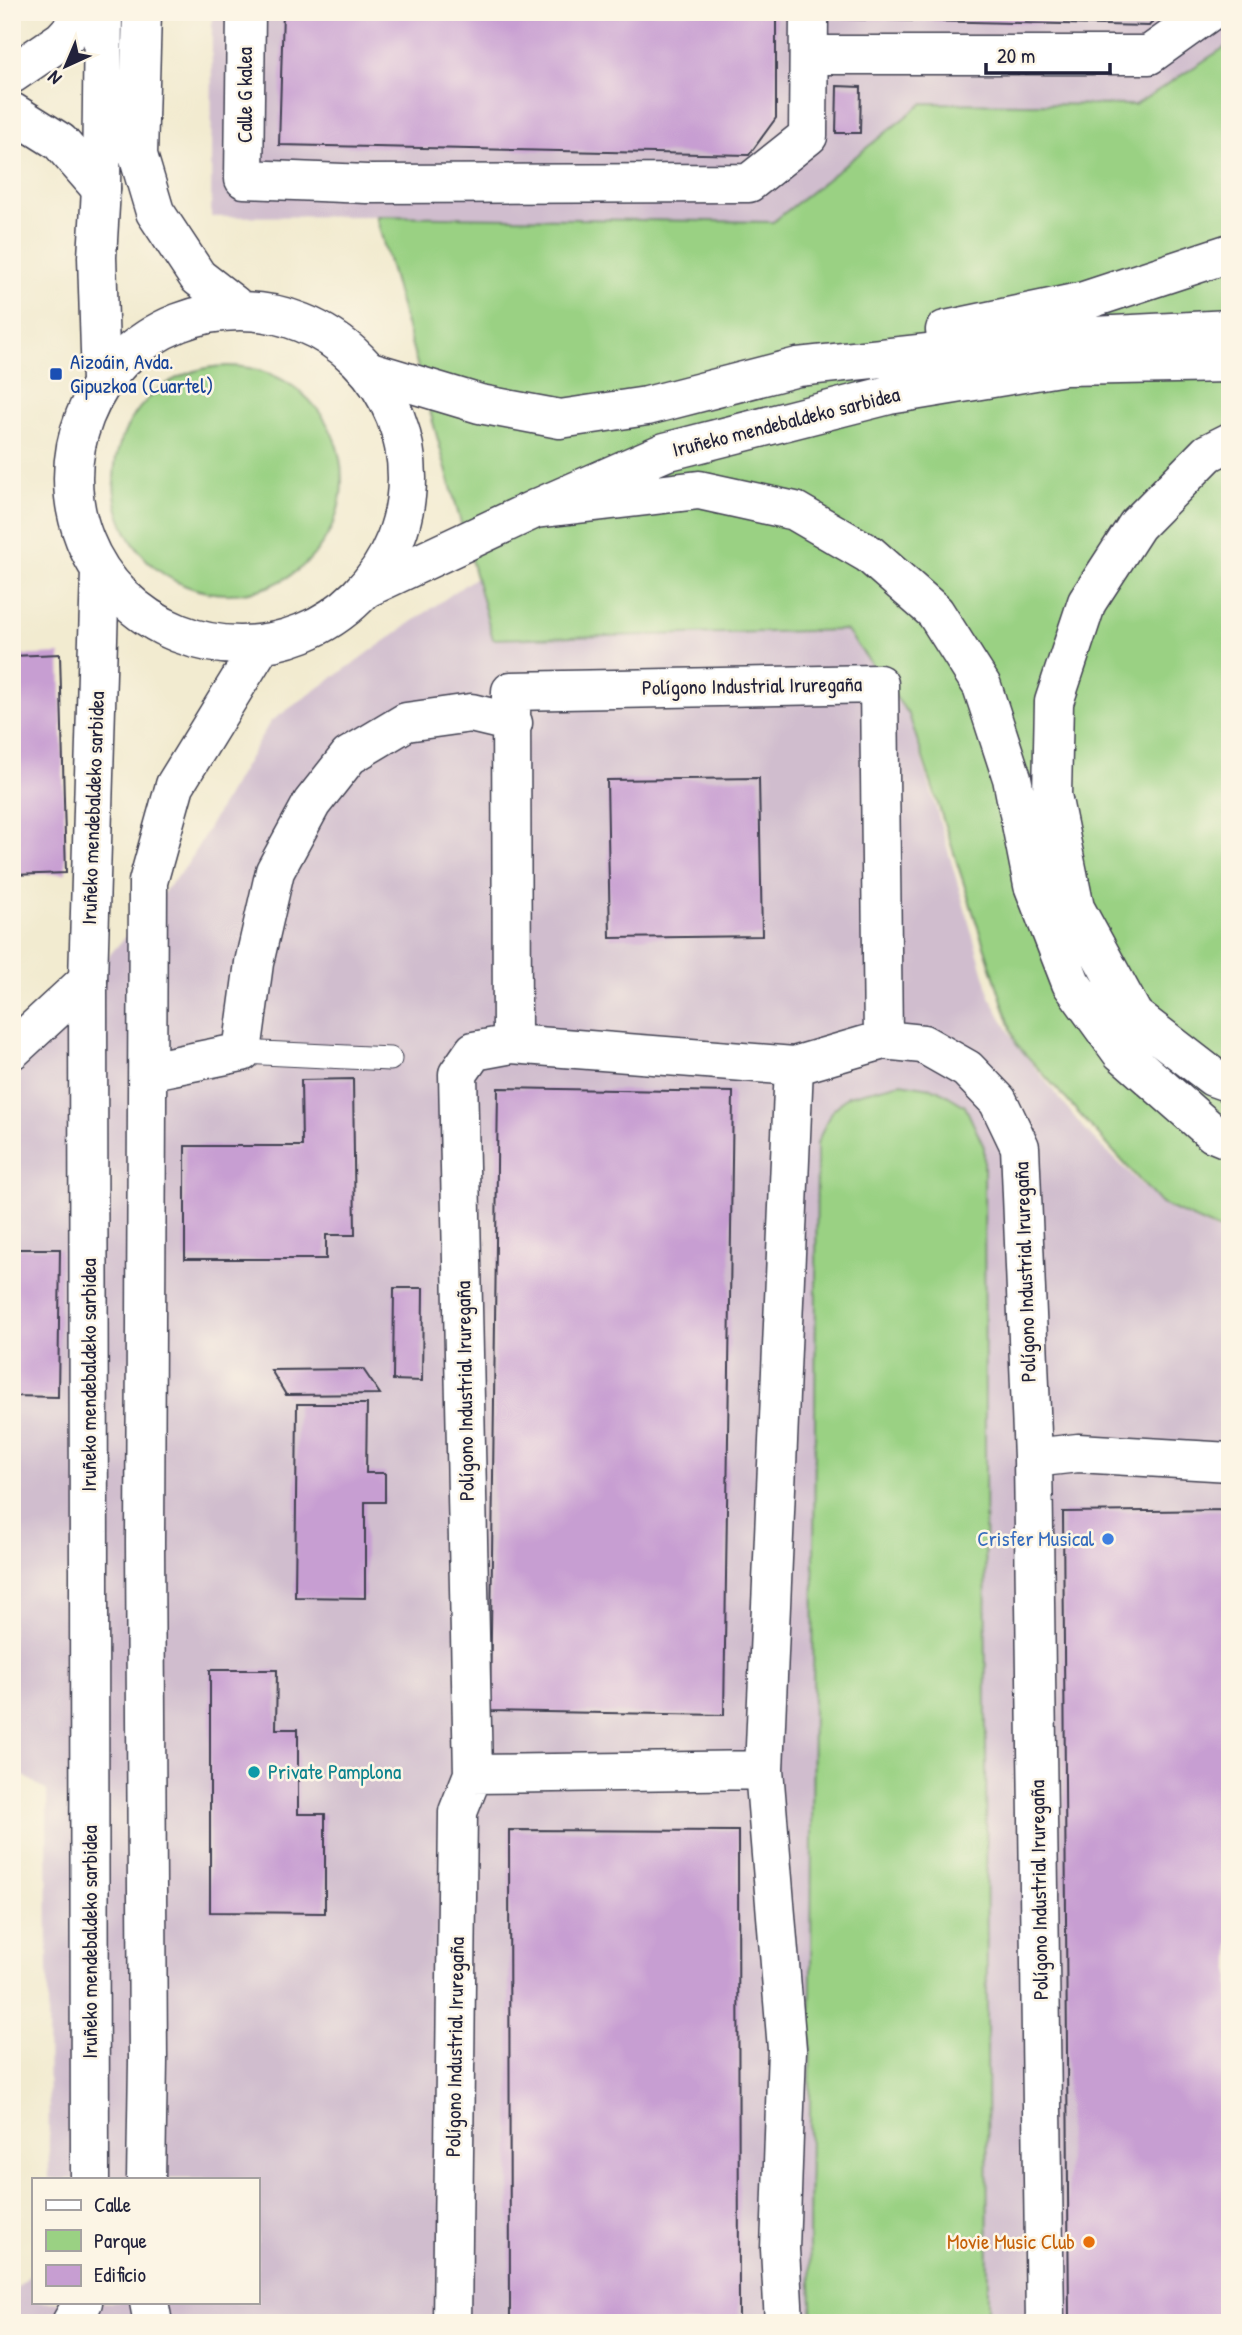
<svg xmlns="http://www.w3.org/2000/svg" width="1242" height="2335" viewBox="0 0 1242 2335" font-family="'Patrick Hand',sans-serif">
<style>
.industrial{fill:#d0bdce}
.green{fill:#9ad183;stroke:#5e7a5f;stroke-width:2}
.building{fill:#c79ed2}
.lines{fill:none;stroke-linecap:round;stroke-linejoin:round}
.service-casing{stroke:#414051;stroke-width:25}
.minor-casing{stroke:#414051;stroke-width:41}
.secondary-casing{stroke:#414051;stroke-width:41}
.trunk-casing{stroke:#414051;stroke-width:41}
.motorway-casing{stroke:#414051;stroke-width:41}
.service{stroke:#fff;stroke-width:23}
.minor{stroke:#fff;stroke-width:38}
.secondary{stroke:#fff;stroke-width:38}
.trunk{stroke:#fff;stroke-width:38}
.motorway{stroke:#fff;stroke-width:38}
.transit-dot{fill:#1a4fb4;stroke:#fcf5e5;stroke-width:2.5}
.shop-dot{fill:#3f7fe0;stroke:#fcf5e5;stroke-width:2.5}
.culture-dot{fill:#0f9aa8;stroke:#fcf5e5;stroke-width:2.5}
.food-dot{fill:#e8710a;stroke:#fcf5e5;stroke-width:2.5}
.labels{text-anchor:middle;stroke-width:5;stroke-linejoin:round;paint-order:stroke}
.street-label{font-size:21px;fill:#22223b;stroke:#fcf5e5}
.transit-label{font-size:21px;fill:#164399;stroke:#fcf5e5;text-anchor:start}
.shop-label{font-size:21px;fill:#366cbe;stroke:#fcf5e5;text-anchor:end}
.culture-label{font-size:21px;fill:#0d838f;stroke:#fcf5e5;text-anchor:start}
.food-label{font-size:21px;fill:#c56008;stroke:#fcf5e5;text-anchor:end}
</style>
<rect width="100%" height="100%" fill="#fcf5e5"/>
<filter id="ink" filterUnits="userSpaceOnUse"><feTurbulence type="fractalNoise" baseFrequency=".0143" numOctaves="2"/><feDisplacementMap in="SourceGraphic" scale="14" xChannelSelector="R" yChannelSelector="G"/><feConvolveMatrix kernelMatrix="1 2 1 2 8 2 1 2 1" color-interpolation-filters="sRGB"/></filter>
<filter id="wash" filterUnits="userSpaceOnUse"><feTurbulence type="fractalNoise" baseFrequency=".00686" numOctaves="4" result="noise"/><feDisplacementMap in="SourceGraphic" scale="28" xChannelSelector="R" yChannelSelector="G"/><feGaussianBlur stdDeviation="1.57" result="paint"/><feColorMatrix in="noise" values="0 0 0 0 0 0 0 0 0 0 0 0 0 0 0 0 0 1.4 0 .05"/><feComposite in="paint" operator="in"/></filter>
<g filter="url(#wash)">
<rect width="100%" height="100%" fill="#f2ebd0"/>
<path class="industrial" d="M 212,12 L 1230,12 L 1230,44 L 1135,105 L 923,103 L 773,222 L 376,216 L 211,217 Z
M 476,577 L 493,639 L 846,629 L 909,715 L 991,999 L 1016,1044 L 1084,1129 L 1161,1204 L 1230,1237 L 1230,2323 L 12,2323 L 12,2292 L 33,2272 L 33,2302 L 257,2302 L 257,2179 L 49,2179 L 47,1791 L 12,1768 L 12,1039 L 88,980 L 187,865 L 270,722 Z"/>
<path class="green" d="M 1230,44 L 1230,1235 L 1161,1204 L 1016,1044 L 909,715 L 846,630 L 493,639 L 376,216 L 773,222 L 923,103 L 1135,105 Z
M114 480a114 114 0 1 1 228 0a114 114 0 1 1-228 0Z
M 901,1083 L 937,1089 L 965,1106 L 984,1147 L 988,2323 L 813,2323 L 809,2247 L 817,1143 L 831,1112 L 848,1096 Z"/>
<g id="blocks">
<path class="building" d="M 283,12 L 776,12 L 776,118 L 749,155 L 279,145 Z
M 842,12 L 1161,12 L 1149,26 L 842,19 Z
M 837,86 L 861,87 L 860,133 L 836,133 Z
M 60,654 L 66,873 L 12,875 L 12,656 Z
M 759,778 L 762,936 L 610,938 L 607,780 Z
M 353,1079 L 355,1235 L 326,1235 L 326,1259 L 185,1259 L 185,1146 L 302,1146 L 301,1080 Z
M 498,1088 L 733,1092 L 724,1715 L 490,1711 Z
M 12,1249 L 60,1249 L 58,1397 L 12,1396 Z
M 394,1288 L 423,1288 L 422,1381 L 393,1380 Z
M 363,1369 L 380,1394 L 286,1395 L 271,1370 Z
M 297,1404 L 367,1404 L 366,1473 L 385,1473 L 385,1502 L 365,1502 L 365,1598 L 295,1597 Z
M 1230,1510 L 1230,2323 L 1069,2323 L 1063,1512 Z
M 210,1670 L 277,1670 L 276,1729 L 298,1729 L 298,1814 L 325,1814 L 325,1913 L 210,1912 Z
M 509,1830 L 738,1831 L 739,2323 L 510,2323 Z"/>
</g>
</g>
<g filter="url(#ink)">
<use href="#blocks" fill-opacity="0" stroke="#414051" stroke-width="2"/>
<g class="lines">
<defs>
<path id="service" d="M 242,1052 L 390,1059"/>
<path id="minor" d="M 246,12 L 244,179 L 367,184 L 749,183 L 808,136 L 809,12
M 810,55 L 1149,55 L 1209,12
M 12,74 L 62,40 L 88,12
M 12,112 L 60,142 L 101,189
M 512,1044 L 511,691 L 879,684 L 883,1040
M 12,1050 L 88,980
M 148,1071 L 242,1052 L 254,963 L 275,871 L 312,803 L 349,756 L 406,722 L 471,713 L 513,723
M 1033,1458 L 1078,1453 L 1230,1462
M 473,1774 L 764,1770
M 452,2323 L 458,1812 L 473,1774 L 458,1074 L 474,1051 L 512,1044 L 794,1066 L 883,1040 L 923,1044 L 967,1069 L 998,1101 L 1020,1147 L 1033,1458 L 1045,2323
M 784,2323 L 780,2249 L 787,2049 L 764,1770 L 794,1066"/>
<path id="secondary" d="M 142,12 L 138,155 L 155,212 L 198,277 L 234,305
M 101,382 L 97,257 L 101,189 L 103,12"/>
<path id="trunk" d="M73 478a167 167 0 1 1 334 0a167 167 0 1 1-334 0Z
M 90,2179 L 88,980 L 100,571
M 146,2179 L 148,2061 L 145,1543 L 148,882 L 175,785 L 261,645
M 149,2302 L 153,2323
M 71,2323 L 83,2302"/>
<path id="motorway" d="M 945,330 L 1084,301 L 1230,253
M 370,371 L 480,404 L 560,419 L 647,406 L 798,367 L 1075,337 L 1230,329
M 1230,442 L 1208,453 L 1137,525 L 1087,602 L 1054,702 L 1052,795 L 1075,908 L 1134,1016 L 1213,1077 L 1230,1083
M 535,509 L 699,490 L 795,511 L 869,554 L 935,612 L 982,686 L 1012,778 L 1033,885 L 1071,983 L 1121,1052 L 1213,1133 L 1230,1140
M 369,587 L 535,509 L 665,452 L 889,395 L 1065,366 L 1230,363"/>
</defs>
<use href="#service" class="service-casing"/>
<use href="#minor" class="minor-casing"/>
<use href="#secondary" class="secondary-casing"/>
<use href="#trunk" class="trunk-casing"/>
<use href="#motorway" class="motorway-casing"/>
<use href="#service" class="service"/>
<use href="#minor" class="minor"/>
<use href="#secondary" class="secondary"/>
<use href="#trunk" class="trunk"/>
<use href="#motorway" class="motorway"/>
</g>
</g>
<rect class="transit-dot" x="49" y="367" width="14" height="14" rx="3.5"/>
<circle class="shop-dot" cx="1108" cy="1539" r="7"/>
<circle class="culture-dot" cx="254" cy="1772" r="7"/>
<circle class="food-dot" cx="1089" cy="2242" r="7"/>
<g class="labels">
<g class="street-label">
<text transform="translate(245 95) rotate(-90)" y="7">Calle G kalea</text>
<text transform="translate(786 422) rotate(-14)" y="7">Iruñeko mendebaldeko sarbidea</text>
<text transform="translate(752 686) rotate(-1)" y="7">Polígono Industrial Iruregaña</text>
<text transform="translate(93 808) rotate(-88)" y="7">Iruñeko mendebaldeko sarbidea</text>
<text transform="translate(1025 1272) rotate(-92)" y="7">Polígono Industrial Iruregaña</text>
<text transform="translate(89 1375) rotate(-90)" y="7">Iruñeko mendebaldeko sarbidea</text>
<text transform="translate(465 1391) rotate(-91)" y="7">Polígono Industrial Iruregaña</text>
<text transform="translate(1039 1890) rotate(-91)" y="7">Polígono Industrial Iruregaña</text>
<text transform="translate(90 1942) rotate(-90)" y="7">Iruñeko mendebaldeko sarbidea</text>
<text transform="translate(455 2047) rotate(-89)" y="7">Polígono Industrial Iruregaña</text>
</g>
<g class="transit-label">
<text x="70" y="369">Aizoáin, Avda.<tspan x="70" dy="24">Gipuzkoa (Cuartel)</tspan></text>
</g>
<g class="shop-label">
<text x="1094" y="1546">Crisfer Musical</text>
</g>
<g class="culture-label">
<text x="268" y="1779">Private Pamplona</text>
</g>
<g class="food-label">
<text x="1075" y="2249">Movie Music Club</text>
</g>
</g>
<rect width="1242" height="2335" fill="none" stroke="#fcf5e5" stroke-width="42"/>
<rect x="32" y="2178" width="228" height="126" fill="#fcf5e5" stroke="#a5a1a1" stroke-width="2"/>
<rect x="46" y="2200" width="35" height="10" fill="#ffffff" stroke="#a5a1a1" stroke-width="2"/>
<text x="94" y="2212" font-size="21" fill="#22223b">Calle</text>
<rect x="46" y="2230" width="35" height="21" fill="#9ad183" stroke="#a5a1a1" stroke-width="2"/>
<text x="94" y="2248" font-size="21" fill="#22223b">Parque</text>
<rect x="46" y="2265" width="35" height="21" fill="#c79ed2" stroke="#a5a1a1" stroke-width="2"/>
<text x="94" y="2282" font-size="21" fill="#22223b">Edificio</text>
<g transform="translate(66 66) rotate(224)" stroke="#fcf5e5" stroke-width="5" paint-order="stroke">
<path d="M0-5L12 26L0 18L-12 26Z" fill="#22223b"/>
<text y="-10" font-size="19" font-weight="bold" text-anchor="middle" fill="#22223b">N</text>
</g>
<path d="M986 63v10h124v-10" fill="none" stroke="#22223b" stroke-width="3.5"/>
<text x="997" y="63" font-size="21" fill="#22223b" stroke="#fcf5e5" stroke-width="5" paint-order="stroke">20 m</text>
</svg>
